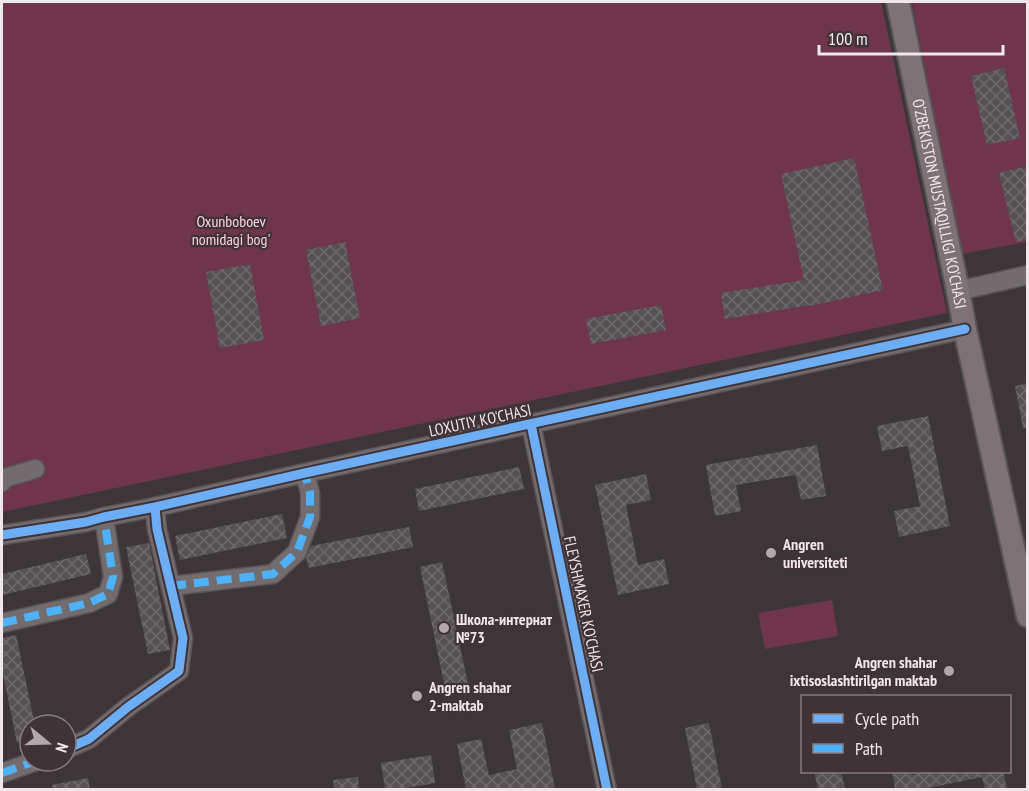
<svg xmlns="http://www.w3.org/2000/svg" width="1029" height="791" viewBox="0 0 1029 791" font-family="'PT Sans Narrow',sans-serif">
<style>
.green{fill:#6f354c}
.building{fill:url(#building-cross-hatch)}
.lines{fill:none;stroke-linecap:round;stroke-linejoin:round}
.minor-casing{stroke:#595355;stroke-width:21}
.major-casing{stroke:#595355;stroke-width:26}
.minor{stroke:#736c6e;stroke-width:18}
.major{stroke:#7e7276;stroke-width:22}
.quiet{stroke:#4fb1f8;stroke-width:8;stroke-dasharray:15 8;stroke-linecap:butt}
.cycleway-casing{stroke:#403337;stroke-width:13}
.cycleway{stroke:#6dadf4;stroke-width:9}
.poi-dot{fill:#b1a9ac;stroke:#403337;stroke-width:2}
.labels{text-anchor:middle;stroke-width:4.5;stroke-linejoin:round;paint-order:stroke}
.street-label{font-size:16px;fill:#f0e7ea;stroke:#403337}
.park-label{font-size:16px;fill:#fed2e0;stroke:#403337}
.poi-label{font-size:16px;font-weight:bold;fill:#f0e7ea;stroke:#403337;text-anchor:start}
</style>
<defs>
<pattern id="building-cross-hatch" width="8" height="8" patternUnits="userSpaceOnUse" patternTransform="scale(1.5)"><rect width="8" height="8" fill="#565152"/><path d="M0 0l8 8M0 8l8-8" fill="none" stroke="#6f6a6b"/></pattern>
</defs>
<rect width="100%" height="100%" fill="#3d3638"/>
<path class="green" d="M 2,2 L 881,2 L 947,313 L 2,512 Z
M 912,2 L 1027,2 L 1027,242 L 961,254 Z
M 832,600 L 838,636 L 765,649 L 758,613 Z"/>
<path class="building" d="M 1004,68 L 1020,138 L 987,145 L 971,76 Z
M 854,158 L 883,290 L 810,306 L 810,305 L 725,319 L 721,293 L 804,280 L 781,174 Z
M 1028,166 L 1028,239 L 1016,242 L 999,173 Z
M 345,242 L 360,318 L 321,326 L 306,250 Z
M 250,264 L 264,340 L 220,348 L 206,272 Z
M 661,305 L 666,330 L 591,344 L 586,319 Z
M 1028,383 L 1028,428 L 1023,428 L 1015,386 Z
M 928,416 L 950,526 L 899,537 L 894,511 L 920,506 L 908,446 L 882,451 L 877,426 Z
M 817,445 L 826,496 L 801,500 L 796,475 L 736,485 L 741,511 L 715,516 L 706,465 Z
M 519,467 L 524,489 L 419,511 L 415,489 Z
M 646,474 L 651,500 L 626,505 L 638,565 L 664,559 L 669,584 L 618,595 L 595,485 Z
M 282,514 L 287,538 L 180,560 L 175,536 Z
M 409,527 L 413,547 L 309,568 L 306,558 L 311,546 Z
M 149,543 L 170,650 L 148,654 L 126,547 Z
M 86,554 L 91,574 L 2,595 L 2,574 Z
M 442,562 L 469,688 L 446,693 L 420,567 Z
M 16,635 L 35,725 L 30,725 L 30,740 L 17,743 L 2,669 L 2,638 Z
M 542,723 L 555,789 L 466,789 L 457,744 L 481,739 L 489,775 L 517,769 L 509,730 Z
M 709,723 L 722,789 L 697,789 L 685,728 Z
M 431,755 L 435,783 L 405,788 L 405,789 L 385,789 L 381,763 Z
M 814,771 L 841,771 L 845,789 L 818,789 Z
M 892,771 L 912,771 L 912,775 L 930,771 L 1003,771 L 1007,789 L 985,789 L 982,777 L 923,789 L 895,789 Z
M 358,777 L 359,789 L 334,789 L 333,780 Z
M 88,778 L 90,789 L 53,789 L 52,785 Z"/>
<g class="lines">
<defs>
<path id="minor" d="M 958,291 L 1028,275
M 531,424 L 607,790
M 2,482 L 5,478 L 35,469
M 2,535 L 86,522 L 104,517 L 155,507 L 305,473 L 965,329
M 171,586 L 273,574 L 297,552 L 310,517 L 310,493 L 305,473
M 2,623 L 89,603 L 108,594 L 113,577 L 104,517
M 66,749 L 89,739 L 128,707 L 179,671 L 183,638 L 157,529 L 155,507
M 2,773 L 36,761"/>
<g id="major">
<path id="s1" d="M 898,2 L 958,291 L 965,329 L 1028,616"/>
</g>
</defs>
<use href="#minor" class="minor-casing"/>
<use href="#major" class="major-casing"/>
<use href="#minor" class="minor"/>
<use href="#major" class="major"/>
<path class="quiet" d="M 171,586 L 273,574 L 297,552 L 310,517 L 310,493 L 305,473
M 2,623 L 89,603 L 108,594 L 113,577 L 104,517
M 2,773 L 36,761"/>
<defs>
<path id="cycleway" d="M 531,424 L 607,790
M 2,535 L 86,522 L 104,517 L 155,507 L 305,473 L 965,329
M 66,749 L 89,739 L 128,707 L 179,671 L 183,638 L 157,529 L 155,507"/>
</defs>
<use href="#cycleway" class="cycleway-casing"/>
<use href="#cycleway" class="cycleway"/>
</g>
<g class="poi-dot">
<circle cx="771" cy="553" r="6"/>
<circle cx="444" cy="628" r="6"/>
<circle cx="949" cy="671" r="6"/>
<circle cx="417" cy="696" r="6"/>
</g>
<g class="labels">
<g class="street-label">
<text dy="6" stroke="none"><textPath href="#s1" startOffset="206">O‘ZBEKISTON MUSTAQILLIGI KO‘CHASI</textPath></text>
<text transform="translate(480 420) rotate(-12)" y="6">LOXUTIY KO'CHASI</text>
<text transform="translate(584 604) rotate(78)" y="6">FLEYSHMAXER KO'CHASI</text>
</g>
<g class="park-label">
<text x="231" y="227">Oxunboboev<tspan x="231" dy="18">nomidagi bog'</tspan></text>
</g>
<g class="poi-label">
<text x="783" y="550">Angren<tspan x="783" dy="18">universiteti</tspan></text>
<text x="456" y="625">Школа-интернат<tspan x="456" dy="18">№73</tspan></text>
<text x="937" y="668" text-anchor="end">Angren shahar<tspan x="937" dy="18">ixtisoslashtirilgan maktab</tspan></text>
<text x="429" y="693">Angren shahar<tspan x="429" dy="18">2-maktab</tspan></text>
</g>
</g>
<rect width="1029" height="791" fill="none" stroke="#f0e7ea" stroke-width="6"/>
<rect x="801" y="695" width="210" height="78" fill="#403337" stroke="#867b7f" stroke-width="1.5"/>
<rect x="813" y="714" width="30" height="9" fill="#6dadf4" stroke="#867b7f" stroke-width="1.5"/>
<text x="855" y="725" font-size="18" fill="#f0e7ea">Cycle path</text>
<rect x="813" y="744" width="30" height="9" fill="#4fb1f8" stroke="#867b7f" stroke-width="1.5"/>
<text x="855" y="755" font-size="18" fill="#f0e7ea">Path</text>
<g transform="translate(48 743) rotate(109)"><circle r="28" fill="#403337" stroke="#867b7f" stroke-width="1.5"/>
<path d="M0-4.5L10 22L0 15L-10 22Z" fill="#b1a9ac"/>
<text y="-9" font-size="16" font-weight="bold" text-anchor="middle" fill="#f0e7ea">N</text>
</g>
<path d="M819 45v9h184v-9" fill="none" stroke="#f0e7ea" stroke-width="3"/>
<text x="828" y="45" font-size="18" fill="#f0e7ea" stroke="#403337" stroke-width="4.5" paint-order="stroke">100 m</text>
</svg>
